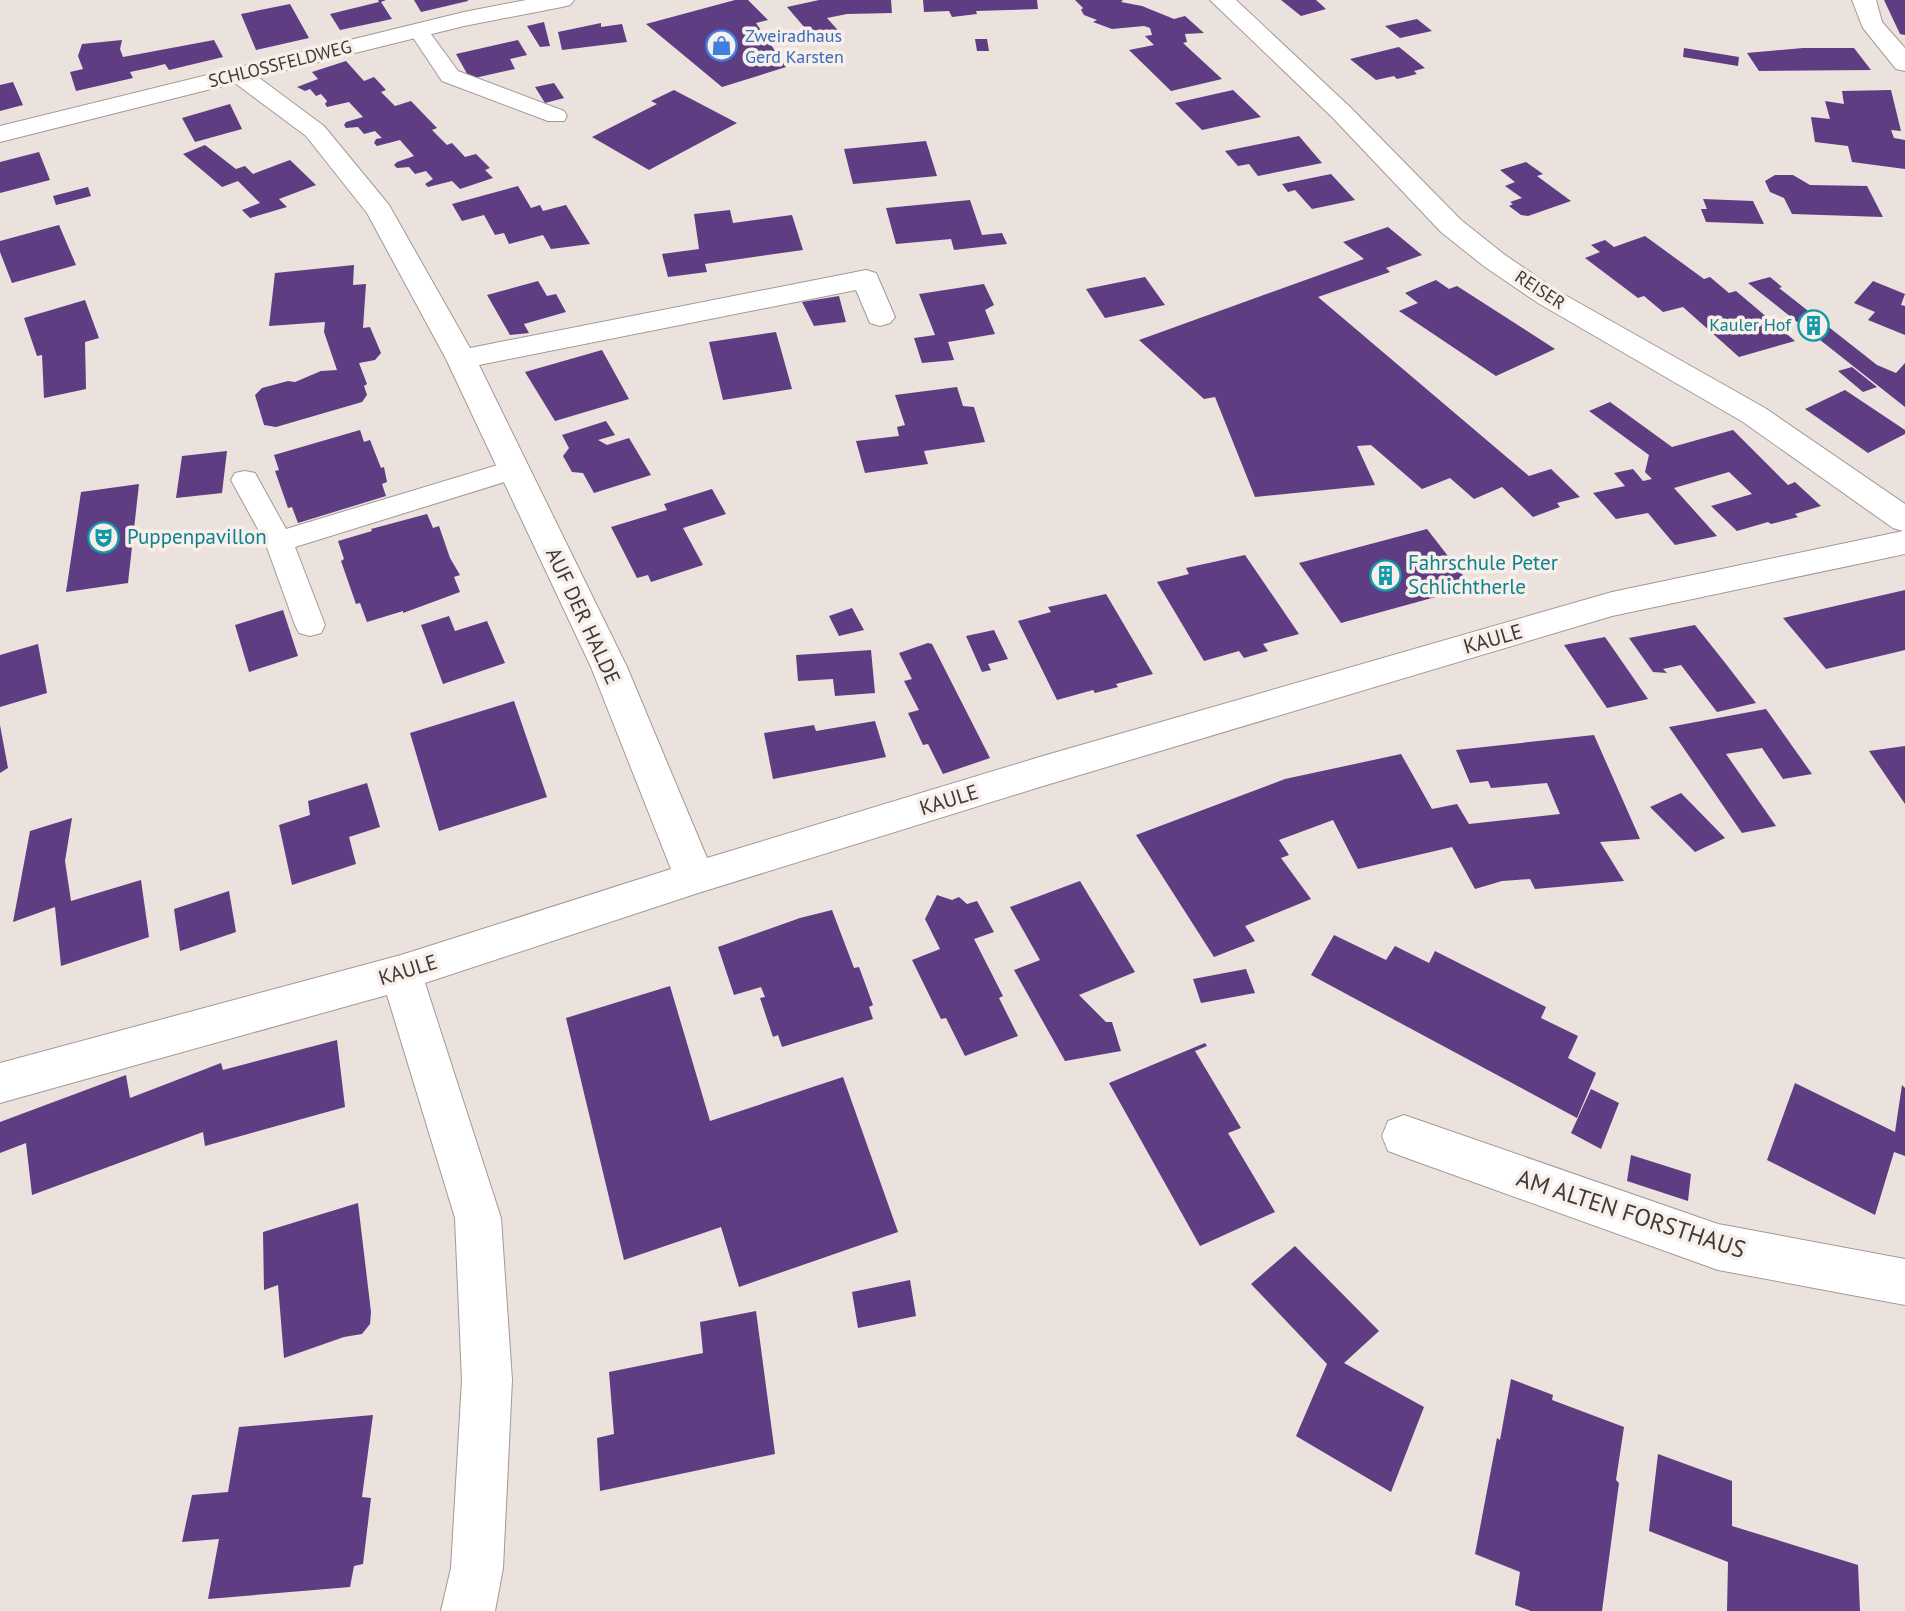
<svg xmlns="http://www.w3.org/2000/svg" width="1905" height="1611" viewBox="0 0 1905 1611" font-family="'PT Sans',sans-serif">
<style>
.building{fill:#5e3d83}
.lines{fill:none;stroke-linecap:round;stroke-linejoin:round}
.lane-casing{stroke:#a29995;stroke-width:2}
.street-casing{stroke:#a29995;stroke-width:2}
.lane{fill:#fff;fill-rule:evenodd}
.street{fill:#fff;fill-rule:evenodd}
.labels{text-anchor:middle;stroke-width:7;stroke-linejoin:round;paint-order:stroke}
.far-shop-label{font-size:18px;fill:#366cbe;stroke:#f8efea;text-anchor:start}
.far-street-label{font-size:18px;fill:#3e3a38;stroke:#f8efea}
.far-culture-label{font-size:18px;fill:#0d838f;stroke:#f8efea;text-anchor:end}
.culture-label{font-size:21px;fill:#0d838f;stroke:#f8efea;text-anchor:start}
.street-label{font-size:21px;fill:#3e3a38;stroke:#f8efea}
.near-street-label{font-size:24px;fill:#3e3a38;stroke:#f8efea}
</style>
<rect width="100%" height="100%" fill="#ebe1dd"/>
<path class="building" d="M 378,0 L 386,0 L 381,2 L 392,19 L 340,30 L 330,14 L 379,2 Z
M 414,0 L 468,0 L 468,1 L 421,12 Z
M 735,0 L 748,0 L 768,20 L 756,23 L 786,67 L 722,87 L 646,24 Z
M 819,0 L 891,0 L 892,13 L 847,14 L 827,18 L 843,36 L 817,42 L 787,7 Z
M 923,0 L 1037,0 L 1038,9 L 976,11 L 977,14 L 952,17 L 949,11 L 924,12 Z
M 1075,0 L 1123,0 L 1121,2 L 1142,6 L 1174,19 L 1185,16 L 1204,33 L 1185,34 L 1187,42 L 1183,43 L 1222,79 L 1171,91 L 1129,50 L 1154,45 L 1145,36 L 1152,35 L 1150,28 L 1144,26 L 1112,29 L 1093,22 L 1097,20 L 1084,15 L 1081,10 L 1083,8 Z
M 1281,0 L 1316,0 L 1326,9 L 1301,16 Z
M 1884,0 L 1905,0 L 1905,35 L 1900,34 Z
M 290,4 L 309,38 L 256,50 L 241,14 Z
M 1417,19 L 1432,31 L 1400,38 L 1385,26 Z
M 544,22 L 550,46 L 540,47 L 527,26 Z
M 601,23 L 601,27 L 622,24 L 627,42 L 562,50 L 558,32 Z
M 975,39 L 987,39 L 989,51 L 977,51 Z
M 122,40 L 120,49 L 123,57 L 214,40 L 223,57 L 169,70 L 165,64 L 149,68 L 130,72 L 133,78 L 76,91 L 70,72 L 83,69 L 78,56 L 82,44 Z
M 518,40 L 527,55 L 510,59 L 515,69 L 470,79 L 456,54 Z
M 1399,47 L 1425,68 L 1414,71 L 1417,74 L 1397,79 L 1394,76 L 1376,80 L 1350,59 Z
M 1684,48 L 1739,57 L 1738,66 L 1683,57 Z
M 1803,48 L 1854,48 L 1871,70 L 1759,71 L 1747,53 Z
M 346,61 L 364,81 L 374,77 L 386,90 L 381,92 L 395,106 L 411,101 L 437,128 L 432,130 L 447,145 L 452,143 L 465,157 L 476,154 L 490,168 L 485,170 L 493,178 L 460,189 L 452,181 L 428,187 L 425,184 L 433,179 L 426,171 L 415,174 L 409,167 L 397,168 L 394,165 L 397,162 L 414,156 L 400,140 L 377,146 L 374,143 L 376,139 L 382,138 L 375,131 L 364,134 L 358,127 L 346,128 L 344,125 L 346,122 L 363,117 L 349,102 L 327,107 L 325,104 L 327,101 L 321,94 L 316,96 L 310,89 L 305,91 L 297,87 L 318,79 L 312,72 Z
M 13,82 L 23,105 L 0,111 L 0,85 Z
M 554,83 L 564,98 L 545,103 L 535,87 Z
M 674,90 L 737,123 L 649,170 L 592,137 L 657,104 L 651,101 Z
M 1233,90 L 1261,117 L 1202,130 L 1175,103 Z
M 1891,90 L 1901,131 L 1891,130 L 1894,138 L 1905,140 L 1905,169 L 1852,162 L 1848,146 L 1815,142 L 1811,117 L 1830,119 L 1825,101 L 1844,104 L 1842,91 Z
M 230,104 L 242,129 L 195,142 L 182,118 Z
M 1299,136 L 1322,163 L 1258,176 L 1249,164 L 1238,166 L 1225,151 Z
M 926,141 L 937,176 L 853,184 L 844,149 Z
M 205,145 L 236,169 L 245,166 L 253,174 L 290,160 L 316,185 L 279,199 L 287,207 L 250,218 L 242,210 L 260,203 L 238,181 L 222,187 L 183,154 Z
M 39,152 L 50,180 L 0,193 L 0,162 Z
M 1526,162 L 1543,174 L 1537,176 L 1571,201 L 1528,216 L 1521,215 L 1509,206 L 1513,204 L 1510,202 L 1522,198 L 1505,186 L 1515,182 L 1500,170 Z
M 1331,174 L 1355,200 L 1312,209 L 1295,190 L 1288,192 L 1282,184 Z
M 1775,175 L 1793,175 L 1810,185 L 1867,186 L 1883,217 L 1792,214 L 1784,198 L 1770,192 L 1765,181 Z
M 518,186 L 531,208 L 540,205 L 543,211 L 566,205 L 590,244 L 551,249 L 543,235 L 509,244 L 504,233 L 495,235 L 484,215 L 462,221 L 452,204 Z
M 88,187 L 91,196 L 56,205 L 53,196 Z
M 1703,199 L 1753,201 L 1764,224 L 1706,222 L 1701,209 L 1707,209 Z
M 970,200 L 982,235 L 1002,233 L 1007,244 L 954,250 L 951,239 L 896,244 L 886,208 Z
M 730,210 L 733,223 L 792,215 L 803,250 L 705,264 L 707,272 L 668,277 L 662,254 L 699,249 L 694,214 Z
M 59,225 L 76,265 L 12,283 L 0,252 L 0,241 Z
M 1388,227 L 1422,255 L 1386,268 L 1390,272 L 1318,297 L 1529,476 L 1551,469 L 1580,497 L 1557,503 L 1560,507 L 1533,517 L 1502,487 L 1474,499 L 1450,478 L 1422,489 L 1371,445 L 1357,446 L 1375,485 L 1255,497 L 1215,397 L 1204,399 L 1139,340 L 1364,259 L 1343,242 Z
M 1645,236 L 1704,279 L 1710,277 L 1729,293 L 1736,291 L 1795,341 L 1739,357 L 1683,307 L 1663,312 L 1644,296 L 1638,298 L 1585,258 L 1600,252 L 1591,245 L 1605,240 L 1614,247 Z
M 354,265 L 353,285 L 366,284 L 363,328 L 370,327 L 381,353 L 375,360 L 359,363 L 367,384 L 364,386 L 367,395 L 362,402 L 276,427 L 264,425 L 255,395 L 262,388 L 288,381 L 295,382 L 321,371 L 337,370 L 324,332 L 325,322 L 269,326 L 275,273 Z
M 1145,277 L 1165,305 L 1105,318 L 1086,289 Z
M 1770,277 L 1782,287 L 1779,288 L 1877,365 L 1896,373 L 1905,363 L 1905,407 L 1748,283 Z
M 1436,280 L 1449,289 L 1457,286 L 1555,349 L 1496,376 L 1399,311 L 1418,303 L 1405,293 Z
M 538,281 L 547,296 L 556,294 L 566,312 L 524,324 L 529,333 L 510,335 L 487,295 Z
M 1873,281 L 1905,294 L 1901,305 L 1905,306 L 1905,335 L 1868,320 L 1875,312 L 1854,303 Z
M 984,284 L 994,305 L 985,310 L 995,334 L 948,342 L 954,360 L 922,363 L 914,338 L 935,335 L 919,294 Z
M 839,296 L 846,322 L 814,326 L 802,302 Z
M 85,300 L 99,338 L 85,342 L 86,389 L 44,398 L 42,355 L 37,356 L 24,318 Z
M 776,332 L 792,389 L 723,400 L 709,342 Z
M 602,350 L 629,399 L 555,421 L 525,372 Z
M 1852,367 L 1877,387 L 1863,392 L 1838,371 Z
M 957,387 L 963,406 L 974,407 L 985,442 L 924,451 L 928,464 L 865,473 L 856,441 L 899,436 L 897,427 L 905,425 L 895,395 Z
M 1845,390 L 1905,430 L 1905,434 L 1868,453 L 1805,409 Z
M 1610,402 L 1672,447 L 1733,430 L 1788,485 L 1795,482 L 1821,506 L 1795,514 L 1798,517 L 1771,524 L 1768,522 L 1737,531 L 1711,506 L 1752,494 L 1729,472 L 1674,488 L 1717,536 L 1675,545 L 1648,513 L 1616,519 L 1593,493 L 1625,486 L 1614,473 L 1633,469 L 1643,481 L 1652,479 L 1645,472 L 1649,455 L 1589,411 Z
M 606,421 L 615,435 L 598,440 L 607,445 L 629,438 L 651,475 L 594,493 L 583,473 L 572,472 L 563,456 L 569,448 L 562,435 Z
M 360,430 L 364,442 L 370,440 L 381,468 L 384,467 L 387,482 L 382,484 L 386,496 L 298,523 L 292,507 L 288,508 L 275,471 L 279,470 L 274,455 Z
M 227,451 L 222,493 L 176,498 L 182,456 Z
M 139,484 L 128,583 L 66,592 L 81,492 Z
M 712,489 L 726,514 L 683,528 L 703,565 L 651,582 L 648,575 L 637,578 L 611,527 L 667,510 L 664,504 Z
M 427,514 L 433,528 L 439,526 L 450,558 L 460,575 L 454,577 L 460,592 L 403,613 L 403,611 L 367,622 L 360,603 L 356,604 L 341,561 L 344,559 L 338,541 L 372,531 L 371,529 Z
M 1427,529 L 1472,587 L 1341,623 L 1299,563 Z
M 1245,555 L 1299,634 L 1263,644 L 1268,651 L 1244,658 L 1239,651 L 1204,661 L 1157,582 L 1189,574 L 1186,568 Z
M 1905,590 L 1905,650 L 1826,669 L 1783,618 Z
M 1106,594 L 1153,674 L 1116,684 L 1118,687 L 1095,693 L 1093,690 L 1057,700 L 1018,621 L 1051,612 L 1048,607 Z
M 852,608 L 864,630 L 839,636 L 829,616 Z
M 283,610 L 298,656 L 249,672 L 235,625 Z
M 449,616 L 455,631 L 487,621 L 505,663 L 443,684 L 421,625 Z
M 1695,625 L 1726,664 L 1756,703 L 1717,712 L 1681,665 L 1663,669 L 1667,673 L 1653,672 L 1629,638 Z
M 994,630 L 1008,659 L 988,664 L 991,670 L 982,672 L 966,636 Z
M 1605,637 L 1648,699 L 1607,708 L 1564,645 Z
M 928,643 L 932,644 L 990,758 L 943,774 L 928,744 L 923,745 L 908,713 L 919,710 L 904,681 L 912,679 L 899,653 Z
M 38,644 L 47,693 L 0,707 L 0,655 Z
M 871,650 L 875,693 L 835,696 L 833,679 L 798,681 L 796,655 Z
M 514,701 L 547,797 L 439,831 L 410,733 Z
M 1766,709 L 1812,774 L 1783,779 L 1762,748 L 1726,754 L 1776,826 L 1742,833 L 1669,727 Z
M 875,721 L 886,757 L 773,779 L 764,733 L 814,725 L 816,731 Z
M 0,725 L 8,768 L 0,773 Z
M 1594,735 L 1640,839 L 1600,842 L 1624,881 L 1535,889 L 1530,879 L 1502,881 L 1475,889 L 1452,847 L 1358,869 L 1333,820 L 1279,840 L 1289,855 L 1281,858 L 1311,899 L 1245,926 L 1255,941 L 1214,957 L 1136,835 L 1285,779 L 1401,754 L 1432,809 L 1457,804 L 1469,824 L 1560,814 L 1547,783 L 1491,788 L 1488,781 L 1470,783 L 1456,750 Z
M 1905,746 L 1905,804 L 1869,751 Z
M 367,783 L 380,827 L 349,837 L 356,864 L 292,885 L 279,825 L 310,815 L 308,801 Z
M 1681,793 L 1725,838 L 1695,852 L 1650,807 Z
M 72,818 L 65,861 L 71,901 L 141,880 L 149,937 L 61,966 L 55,907 L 13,922 L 30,831 Z
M 1080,881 L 1135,972 L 1079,995 L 1106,1022 L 1112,1022 L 1121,1051 L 1065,1061 L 1014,970 L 1040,960 L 1010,907 Z
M 229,891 L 236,932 L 180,951 L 174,909 Z
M 937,895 L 952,900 L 959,897 L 967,904 L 977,901 L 994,932 L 974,939 L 1003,996 L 999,998 L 1018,1036 L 965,1056 L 946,1018 L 941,1019 L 912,960 L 940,949 L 925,919 Z
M 832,910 L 854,968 L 859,967 L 873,1005 L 869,1007 L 873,1019 L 782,1047 L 778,1035 L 773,1037 L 760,998 L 765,997 L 761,987 L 734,995 L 718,947 L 800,918 Z
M 1334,935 L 1386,960 L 1395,946 L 1429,963 L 1435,951 L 1546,1007 L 1541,1018 L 1578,1036 L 1568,1058 L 1596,1073 L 1577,1118 L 1311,975 Z
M 1246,969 L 1255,993 L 1201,1003 L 1193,979 Z
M 670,986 L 710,1121 L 843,1077 L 898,1232 L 739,1287 L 721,1227 L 624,1260 L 566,1018 Z
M 337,1040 L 345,1107 L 205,1146 L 203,1132 L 32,1195 L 26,1143 L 0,1153 L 0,1122 L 126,1075 L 130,1098 L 221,1063 L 223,1070 Z
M 1205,1043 L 1207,1046 L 1195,1051 L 1241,1128 L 1228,1133 L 1275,1212 L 1200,1246 L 1109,1083 Z
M 1795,1083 L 1895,1132 L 1902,1085 L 1905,1088 L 1905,1156 L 1894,1152 L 1875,1215 L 1767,1160 Z
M 1591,1089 L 1619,1103 L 1601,1149 L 1571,1133 Z
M 1631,1155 L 1691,1174 L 1688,1201 L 1627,1181 Z
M 358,1203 L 371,1312 L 370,1324 L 362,1334 L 344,1337 L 284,1358 L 278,1285 L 264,1290 L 263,1232 Z
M 1295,1246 L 1379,1331 L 1344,1363 L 1424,1407 L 1391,1492 L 1296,1436 L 1327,1364 L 1251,1284 Z
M 910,1280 L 916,1316 L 858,1328 L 852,1292 Z
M 756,1311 L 775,1454 L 600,1491 L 597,1438 L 614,1434 L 609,1372 L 703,1353 L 700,1322 Z
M 1511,1379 L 1553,1395 L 1552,1400 L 1624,1427 L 1616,1480 L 1619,1483 L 1602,1611 L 1531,1611 L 1515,1605 L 1520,1572 L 1475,1554 L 1497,1438 L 1500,1440 Z
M 373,1415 L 362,1497 L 371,1498 L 363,1564 L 354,1566 L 350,1587 L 208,1599 L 219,1539 L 182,1542 L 192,1495 L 228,1492 L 239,1427 Z
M 1658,1454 L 1732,1481 L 1732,1526 L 1858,1565 L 1860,1611 L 1727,1611 L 1728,1562 L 1649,1531 Z"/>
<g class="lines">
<defs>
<path id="lane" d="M 418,24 L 425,26 L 458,71 L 564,111 L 567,116 L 564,121 L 548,121 L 442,81 L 408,30 L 411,26 Z
M 514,460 L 524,462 L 528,469 L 524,476 L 295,547 L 325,625 L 321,633 L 310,636 L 299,633 L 295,625 L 265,542 L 231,480 L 235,473 L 245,471 L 255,473 L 286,529 Z"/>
<path id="street" d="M 526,0 L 574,0 L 570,5 L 562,7 L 464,26 L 258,77 L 324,126 L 389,205 L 470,348 L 866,270 L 876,273 L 895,317 L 890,323 L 880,326 L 870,323 L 856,290 L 479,365 L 627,667 L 707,858 L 1043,756 L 1612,592 L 1903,531 L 1893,528 L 1743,422 L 1538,303 L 1485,267 L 1441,232 L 1332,117 L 1210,0 L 1236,0 L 1350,107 L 1461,220 L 1505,255 L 1558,291 L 1765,408 L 1905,504 L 1905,554 L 1612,616 L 1043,786 L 695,894 L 425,983 L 501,1218 L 512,1380 L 503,1568 L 495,1611 L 441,1611 L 451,1568 L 462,1380 L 455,1218 L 387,995 L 0,1103 L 0,1063 L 401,955 L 671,869 L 591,667 L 446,359 L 367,213 L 306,136 L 235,83 L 0,142 L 0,126 L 464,12 Z
M 1852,0 L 1876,0 L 1882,22 L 1905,48 L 1905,71 L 1896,69 L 1863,28 Z
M 1404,1115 L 1718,1224 L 1905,1259 L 1905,1305 L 1718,1270 L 1404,1157 L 1388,1151 L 1382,1136 L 1388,1121 Z"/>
</defs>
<use href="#lane" class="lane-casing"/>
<use href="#street" class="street-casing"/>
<use href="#lane" class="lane"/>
<use href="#street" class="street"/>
</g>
<defs>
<symbol id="shop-ring" viewBox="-11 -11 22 22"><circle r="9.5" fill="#f8efea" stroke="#3f7fe0" stroke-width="1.5"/><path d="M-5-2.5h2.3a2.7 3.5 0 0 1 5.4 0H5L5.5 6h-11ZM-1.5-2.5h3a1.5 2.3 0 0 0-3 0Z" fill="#3f7fe0"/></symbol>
<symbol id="building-ring" viewBox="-11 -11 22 22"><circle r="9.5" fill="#f8efea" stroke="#0f9aa8" stroke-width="1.5"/><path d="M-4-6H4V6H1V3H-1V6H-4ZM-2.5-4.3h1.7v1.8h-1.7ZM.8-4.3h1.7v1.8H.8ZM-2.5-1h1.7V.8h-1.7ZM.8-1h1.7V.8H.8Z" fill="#0f9aa8"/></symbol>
<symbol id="theatre-ring" viewBox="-11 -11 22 22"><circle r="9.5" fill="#f8efea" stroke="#0f9aa8" stroke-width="1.5"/><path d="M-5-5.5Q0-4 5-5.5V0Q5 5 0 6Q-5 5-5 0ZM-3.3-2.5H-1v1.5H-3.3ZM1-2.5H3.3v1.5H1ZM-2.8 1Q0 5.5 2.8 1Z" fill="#0f9aa8"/></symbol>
</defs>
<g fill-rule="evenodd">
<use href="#shop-ring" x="704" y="28" width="35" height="35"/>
<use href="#building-ring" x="1796" y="308" width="35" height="35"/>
<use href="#theatre-ring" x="86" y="520" width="35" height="35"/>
<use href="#building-ring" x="1368" y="558" width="35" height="35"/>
</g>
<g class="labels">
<g class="far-shop-label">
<text x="745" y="42">Zweiradhaus<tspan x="745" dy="21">Gerd Karsten</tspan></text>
</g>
<g class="far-street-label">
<text transform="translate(280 64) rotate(-14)" y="6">SCHLOSSFELDWEG</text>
<text transform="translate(1540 290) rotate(33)" y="6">REISER</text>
</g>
<g class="far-culture-label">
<text x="1791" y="331">Kauler Hof</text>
</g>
<g class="culture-label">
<text x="127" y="544">Puppenpavillon</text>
<text x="1408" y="570">Fahrschule Peter<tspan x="1408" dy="24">Schlichtherle</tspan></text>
</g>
<g class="street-label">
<text transform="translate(583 616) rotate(65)" y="7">AUF DER HALDE</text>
<text transform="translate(1493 639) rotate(-16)" y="7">KAULE</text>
<text transform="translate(949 800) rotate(-17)" y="7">KAULE</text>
<text transform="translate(408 970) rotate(-17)" y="7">KAULE</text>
</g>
<g class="near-street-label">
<text transform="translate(1631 1214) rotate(18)" y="8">AM ALTEN FORSTHAUS</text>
</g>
</g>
</svg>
